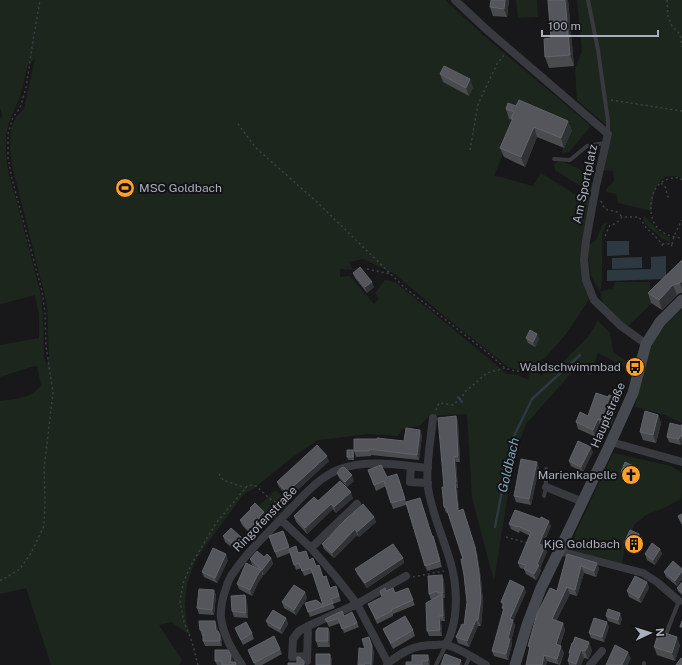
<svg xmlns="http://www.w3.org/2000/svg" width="682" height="665" viewBox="0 0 682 665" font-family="'Public Sans',sans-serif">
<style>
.green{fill:#1d261d;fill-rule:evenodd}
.water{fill:#2c3940}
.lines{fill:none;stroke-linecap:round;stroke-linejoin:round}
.stream{stroke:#2c3940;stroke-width:2.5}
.path{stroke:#3e4247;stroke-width:1.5;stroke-dasharray:2 3;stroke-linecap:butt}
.lane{stroke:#383a40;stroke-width:4}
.street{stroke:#383a40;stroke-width:8}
.secondary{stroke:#464a50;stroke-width:11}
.wall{fill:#494b4f}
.shaded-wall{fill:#313235}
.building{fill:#54565b;stroke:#61646a}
.labels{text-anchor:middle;stroke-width:4;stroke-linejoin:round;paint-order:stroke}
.street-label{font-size:12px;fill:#a9b0bb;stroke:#131315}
.poi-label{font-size:12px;fill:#a9b0bb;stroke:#131315;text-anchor:end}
.water-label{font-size:13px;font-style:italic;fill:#7da3b8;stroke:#131315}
</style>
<rect width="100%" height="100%" fill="#18181a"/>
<path class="green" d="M 0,0 L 445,0 L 491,42 L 591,126 L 569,152 L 561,153 L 571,130 L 517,122 L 510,137 L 494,176 L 501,177 L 533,186 L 541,173 L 579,197 L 582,187 L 555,170 L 554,164 L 560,161 C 575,167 586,169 593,185 L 583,240 L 589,295 L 588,301 L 566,334 L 546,357 L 538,362 L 540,376 L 558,367 L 587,338 L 598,321 L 610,333 L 613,352 L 634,366 L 633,371 L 598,353 L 591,375 L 575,369 L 526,424 L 514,456 L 494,581 L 472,498 L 467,414 L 430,416 L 419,426 L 402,429 L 398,436 L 369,434 L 318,440 L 294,456 L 253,489 L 243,495 L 209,541 L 196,560 L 191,572 L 187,584 L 185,604 L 187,624 L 191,636 L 171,622 L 159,625 L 182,660 L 179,665 L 51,665 L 26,588 L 0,594 L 0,401 C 15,399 31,399 41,385 L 37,366 L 31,367 L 0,377 L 0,345 L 39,338 L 39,315 L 35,295 L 5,303 L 0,304 L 0,118 L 3,117 L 0,108 ZM 35,59 L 24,109 L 16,117 L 11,128 L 10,148 L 12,165 L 47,305 L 49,355 L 47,366 L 44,356 L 43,314 L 40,291 L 16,199 L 10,180 L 7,165 L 6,150 L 6,134 L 9,122 L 20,97 L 28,64 ZM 363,259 L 395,274 L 443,315 L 508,367 L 518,370 L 526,368 L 529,373 L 528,380 L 518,375 L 507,374 L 441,319 L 396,283 L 391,281 L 385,280 L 375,293 L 379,298 L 374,304 L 350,276 L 340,277 L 340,269 L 353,270 L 349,262 Z
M 516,0 L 537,0 L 538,17 L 518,18 Z
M 577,0 L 682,0 L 682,181 L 680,177 C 677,177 673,176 670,176 C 655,177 652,199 652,211 L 618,203 L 618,199 L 616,194 L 607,192 L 606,190 L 608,187 L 613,183 L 614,180 L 613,171 L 602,170 L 611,139 L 610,128 L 577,100 L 575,69 L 582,51 Z
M 643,215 L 649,221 L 660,233 L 670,237 L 670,242 L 661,238 L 658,234 L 652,230 L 644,222 Z
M 607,223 L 602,234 L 602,281 L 600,292 L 605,290 L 613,289 L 615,282 L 650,282 L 650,288 L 653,291 L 653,297 L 651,304 L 626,328 L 604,308 L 600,292 L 591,276 L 589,261 L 589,245 L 596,240 L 603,224 Z
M 682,309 L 682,423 L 665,415 L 635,407 L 649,351 L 655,339 L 662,329 Z
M 613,453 L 671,466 L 682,473 L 681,499 L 664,508 L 646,515 L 635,524 L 624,550 L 622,564 L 570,550 L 569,547 Z
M 276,490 L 290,505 L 274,521 L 258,506 Z"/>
<path class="water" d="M 607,241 L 629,241 L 629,255 L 607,256 Z
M 666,256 L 666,279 L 607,281 L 607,270 L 651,269 L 651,257 Z
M 642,257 L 642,268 L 612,269 L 612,258 Z"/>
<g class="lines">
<path class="stream" d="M 458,397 L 462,402
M 495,527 L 512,440 L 532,399 L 580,355"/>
<path class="path" d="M 667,0 L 668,16 L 672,26 L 680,34 L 682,47
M 611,100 L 682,111
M 238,124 L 256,148 L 317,202 L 405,288 L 488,353 L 505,368 L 515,371 L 523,371 L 540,365
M 470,150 L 478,104 L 497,64 L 504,55
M 682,180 L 680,178 C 671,177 661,180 656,188 C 648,201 649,223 661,231 C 667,236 675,237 682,238
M 661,183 L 666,188 L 667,195 L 669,198
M 601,201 C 605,213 609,209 617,212 C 619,213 621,216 622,217
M 605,236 L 610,225 C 615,225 619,221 622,217 L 639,217 L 647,229 L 652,233 L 662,244 L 672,244 L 671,249
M 662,244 L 663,249
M 672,244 L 674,236 L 682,220
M 367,269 L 391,274
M 436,410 L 439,403 L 453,405 L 461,398 L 466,391 L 487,373 L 505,368
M 219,474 L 223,480 L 246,488
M 506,537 L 527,543
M 413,577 L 444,571
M 0,580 L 2,580 L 20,569 L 31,553 L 44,526 L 45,500 L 44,469 L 53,393 L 46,346 L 45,313 L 42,291 L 12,179 L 8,158 L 8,134 L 13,117 L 20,108 L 26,88 L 33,41 L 40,0
M 198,665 L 192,642 L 184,622 L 180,601 L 183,583 L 191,565 L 216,523 L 248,485 L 256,486 L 270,499 L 278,503 L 282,507"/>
<path class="lane" d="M 588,0 L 598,50 L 608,121 L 608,133
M 554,159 L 570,160 L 587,146 L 605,143
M 544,496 L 546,487 L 546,469
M 666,634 L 679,601
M 436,665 L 446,645
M 466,665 L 470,656
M 644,665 L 644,663"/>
<path class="street" d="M 455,0 L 487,30 L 608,134 L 596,186 L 586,241 L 584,260 L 586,280 L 594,300 L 621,326 L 646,344
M 433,418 C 431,439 425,468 428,488 C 432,514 444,539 451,564 C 457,586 458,612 451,633 C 450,637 447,641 446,645
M 611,442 L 682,462
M 411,466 L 410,482 L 428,483
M 546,487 L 583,502
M 281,520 L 311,548 L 336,577 L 357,604 L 388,663
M 311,548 L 357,504
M 559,551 L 643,573 L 657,582 L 679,601
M 307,656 L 292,657 L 293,639 L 299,631 L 308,626
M 307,661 L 308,626 L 357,604 L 406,576
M 242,665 C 233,652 223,634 221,618 C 220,610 222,602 224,594 C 226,589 227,584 229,580 C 231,576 233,573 236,569 C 248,551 265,536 280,520 C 298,502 316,478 340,469 C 367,459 400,465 428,468
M 387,665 L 388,663 C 404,651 414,645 434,645 C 438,645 443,644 447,645 C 461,649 474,658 486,665
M 590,665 L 602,651"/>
<path class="secondary" d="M 515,665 L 527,625 L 541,588 L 559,551 L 611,442 L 633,393 L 646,344 L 660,322 L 682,300"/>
</g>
<path class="wall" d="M 491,0 L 509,0 L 507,17 L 493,16 L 490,7 Z
M 548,0 L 568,0 L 574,66 L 549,68 L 545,57 L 551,38 Z
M 440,74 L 473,87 L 469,96 L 443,82 Z
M 506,109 L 572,130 L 564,148 L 537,137 L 525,167 L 504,157 L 500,148 L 512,120 L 509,119 Z
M 682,260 L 682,293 L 680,293 L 677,295 L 662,310 L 651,303 L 648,293 Z
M 353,273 L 374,287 L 367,293 L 355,278 Z
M 526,338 L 539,339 L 535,347 L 528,343 Z
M 618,404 L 612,422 L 608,430 L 600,426 L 596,437 L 578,429 L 576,422 Z
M 658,415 L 661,423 L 656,443 L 643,440 L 640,432 Z
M 456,416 L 458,422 L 460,462 L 456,462 L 458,488 L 457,488 L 459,511 L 477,553 L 481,579 L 483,604 L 481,626 L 478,626 L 469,647 L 458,643 L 456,637 L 464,625 L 467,602 L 465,578 L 464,575 L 463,559 L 448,513 L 446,513 L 444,507 L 444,487 Z
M 682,424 L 682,441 L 681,445 L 669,442 L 667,437 L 682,426 Z
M 422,435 L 419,460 L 371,455 L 371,456 L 356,457 L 354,451 L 404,441 Z
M 353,450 L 354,453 L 354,460 L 348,460 L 347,457 Z
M 593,452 L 583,472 L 571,466 L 569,461 Z
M 329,461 L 289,498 L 279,487 L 277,482 Z
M 539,468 L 531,505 L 516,502 L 514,496 Z
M 637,468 L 639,473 L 635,483 L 623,477 L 621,472 Z
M 368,470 L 387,477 L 399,479 L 406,502 L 432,536 L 433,536 L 442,567 L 427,571 L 406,505 L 393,509 L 386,486 L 376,491 Z
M 337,473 L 354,481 L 347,487 L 339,478 Z
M 353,498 L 336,513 L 333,509 L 307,534 L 296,522 L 294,516 L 318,501 Z
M 250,508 L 264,512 L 266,518 L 262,522 L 263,524 L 251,535 L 242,525 L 240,520 L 251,510 Z
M 374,517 L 376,522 L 359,537 L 357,535 L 334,558 L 324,549 L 322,544 Z
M 509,524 L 551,526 L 543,545 L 547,552 L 540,568 L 541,571 L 536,580 L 526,574 L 524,569 L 520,568 L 518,563 L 530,536 L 520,531 L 519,533 L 511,529 Z
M 283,531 L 289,549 L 309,560 L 316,566 L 330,588 L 336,586 L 341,601 L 333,604 L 335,608 L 310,617 L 305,603 L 323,605 L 312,573 L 304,576 L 301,568 L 296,570 L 290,553 L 277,558 L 269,536 Z
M 639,534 L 641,539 L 635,552 L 626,548 L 624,543 Z
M 223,536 L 244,543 L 237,552 L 225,542 Z
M 660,549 L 662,554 L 655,565 L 647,560 L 645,554 Z
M 567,554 L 597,563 L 599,569 L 596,577 L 584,573 L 577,596 L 570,594 L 556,621 L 563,623 L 565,630 L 560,646 L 564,653 L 560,665 L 547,661 L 546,665 L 526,665 L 530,649 L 528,646 L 557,591 Z
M 264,557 L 271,558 L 273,564 L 264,575 L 263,574 L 263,576 L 259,581 L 252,596 L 239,589 L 237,584 L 255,567 L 252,565 L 250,559 Z
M 403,558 L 404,563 L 367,588 L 357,574 L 355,569 Z
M 228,560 L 217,583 L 204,577 L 202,572 Z
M 682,569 L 682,579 L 677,586 L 666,577 L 664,572 Z
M 442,575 L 444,581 L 445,598 L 443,598 L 445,621 L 441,621 L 442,636 L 429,636 L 427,631 L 435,598 L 431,600 L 429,594 Z
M 647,582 L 649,588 L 641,603 L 629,597 L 627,591 Z
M 682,583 L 682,595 L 678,591 L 677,588 Z
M 524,587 L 526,592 L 513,621 L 515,626 L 511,641 L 512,644 L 508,660 L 494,656 L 492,651 L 503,610 L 502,608 L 503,606 L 501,602 Z
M 408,588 L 415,605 L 393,614 L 393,616 L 377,624 L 368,604 L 382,597 L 386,591 L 395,593 Z
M 214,590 L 216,595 L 214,615 L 199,614 L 197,608 Z
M 305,592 L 307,598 L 296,615 L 284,608 L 282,602 Z
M 245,595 L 247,601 L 248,618 L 234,617 L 232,611 Z
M 352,612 L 359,627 L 344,633 L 340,623 L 329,627 L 325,619 L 344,616 Z
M 620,613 L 622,619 L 620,625 L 608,621 L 606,616 Z
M 286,618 L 288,624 L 282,634 L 268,626 L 266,621 Z
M 217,626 L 218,631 L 222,640 L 222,646 L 205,646 L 203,641 L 203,636 L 202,636 L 200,630 Z
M 609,627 L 604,642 L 591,638 L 589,633 Z
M 235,628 L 252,633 L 254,639 L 243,645 L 237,633 Z
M 328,628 L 330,633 L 330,647 L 318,647 L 316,641 Z
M 383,629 L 413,630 L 415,636 L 393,649 L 385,634 Z
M 572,643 L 592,650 L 590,656 L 588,659 L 584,658 L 581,665 L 569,665 L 568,661 L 570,655 L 569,653 Z
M 680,645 L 675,661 L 657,655 L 654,647 Z
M 280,649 L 282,654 L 262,665 L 255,665 L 250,655 L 248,650 Z
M 374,651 L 373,665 L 358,665 Z
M 231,655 L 233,662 L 236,665 L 217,665 L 215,661 Z
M 430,661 L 430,665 L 406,665 L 412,662 Z"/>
<path class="shaded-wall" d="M 505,0 L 509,0 L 507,17 L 504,9 Z
M 565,0 L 568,0 L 574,66 L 570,55 Z
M 470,79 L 473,87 L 469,96 L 466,88 Z
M 568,121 L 572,130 L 564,148 L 561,138 Z
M 534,127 L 537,137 L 525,167 L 521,157 Z
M 682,281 L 682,289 L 680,283 Z
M 372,282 L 374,287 L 367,293 L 365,287 Z
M 673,285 L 677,295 L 662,310 L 659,300 Z
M 537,334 L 539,339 L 535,347 L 533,342 Z
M 616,397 L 618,404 L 612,422 L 608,430 L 606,423 Z
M 658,415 L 661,423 L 656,443 L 653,435 Z
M 456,416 L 458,422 L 460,462 L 458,456 Z
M 598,419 L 600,426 L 596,437 L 593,430 Z
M 420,430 L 422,435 L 419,460 L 417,455 Z
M 680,436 L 682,441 L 681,445 L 679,439 Z
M 591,447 L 593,452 L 583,472 L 581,467 Z
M 327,456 L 329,461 L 289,498 L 287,492 Z
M 454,457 L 456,462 L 458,488 L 456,482 Z
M 537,462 L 539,468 L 531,505 L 529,499 Z
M 637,468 L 639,473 L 635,483 L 633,478 Z
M 352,475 L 354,481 L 347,487 L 345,482 Z
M 455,482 L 457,488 L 460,517 L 458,511 Z
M 351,492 L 353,498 L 336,513 L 334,507 Z
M 331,504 L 333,509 L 307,534 L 305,528 Z
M 463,509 L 477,553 L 481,579 L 483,604 L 481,626 L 478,620 Z
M 264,512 L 266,518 L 262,522 L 263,524 L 251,535 L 249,530 L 259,517 Z
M 374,517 L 376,522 L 359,537 L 357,532 Z
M 549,521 L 551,526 L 541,549 L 539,544 Z
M 355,529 L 357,535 L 334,558 L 332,553 Z
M 639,534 L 641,539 L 635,552 L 633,547 Z
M 242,538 L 244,543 L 237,552 L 235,546 Z
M 545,546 L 547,552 L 540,568 L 541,571 L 536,580 L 534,574 L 537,564 Z
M 660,549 L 662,554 L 655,565 L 653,560 Z
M 226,554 L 228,560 L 217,583 L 215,578 Z
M 271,558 L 273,564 L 264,575 L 262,570 Z
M 403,558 L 404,563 L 367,588 L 365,583 Z
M 597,563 L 599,569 L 596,577 L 594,571 Z
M 581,566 L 584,573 L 577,596 L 575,590 Z
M 261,570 L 263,576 L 259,581 L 252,596 L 250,590 L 257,576 Z
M 682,571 L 682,579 L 677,586 L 675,581 Z
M 442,575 L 444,581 L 445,598 L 443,593 Z
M 647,582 L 649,588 L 641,603 L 639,598 Z
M 524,587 L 526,592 L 513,621 L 515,626 L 511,641 L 512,644 L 508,660 L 506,654 L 510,619 Z
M 567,587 L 570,594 L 554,626 L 552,619 Z
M 214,590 L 216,595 L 214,615 L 212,610 Z
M 305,592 L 307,598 L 296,615 L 294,610 Z
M 442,594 L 444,599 L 445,621 L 443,616 Z
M 245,595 L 247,601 L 248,618 L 246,613 Z
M 620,613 L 622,619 L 620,625 L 618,620 Z
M 439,616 L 441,621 L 442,636 L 440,630 Z
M 286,618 L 288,624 L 282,634 L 280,629 Z
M 476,620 L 478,626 L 469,647 L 467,641 Z
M 215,621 L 217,626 L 218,637 L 216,631 Z
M 607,622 L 609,627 L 604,642 L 602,637 Z
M 563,623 L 565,630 L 558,651 L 556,644 Z
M 328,628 L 330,633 L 330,647 L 328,641 Z
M 220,635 L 222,640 L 222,646 L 220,641 Z
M 677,637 L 680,645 L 675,661 L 672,653 Z
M 371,642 L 374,651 L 373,665 L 371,665 Z
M 589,642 L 592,650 L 590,656 L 588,659 L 585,651 Z
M 561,646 L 564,653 L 559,665 L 557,659 Z
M 581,650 L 584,658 L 581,665 L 577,665 L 576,664 Z
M 628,652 L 631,658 L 628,665 L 622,665 Z
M 330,654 L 332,659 L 332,665 L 330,665 Z
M 231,655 L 233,661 L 232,665 L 230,662 Z
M 428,655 L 430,661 L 430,665 L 429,665 L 428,661 Z
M 544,655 L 547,661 L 546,665 L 542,665 Z
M 461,660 L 462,665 L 459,665 Z"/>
<path class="building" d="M 491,0 L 505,0 L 504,9 L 490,7 Z
M 548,0 L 565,0 L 570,55 L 545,57 L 544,39 L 551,38 Z
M 444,66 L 470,79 L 466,88 L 440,74 Z
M 519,100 L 568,121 L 561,138 L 534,127 L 521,157 L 500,148 L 513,118 L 511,118 L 514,112 L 506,109 L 508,103 L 516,106 Z
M 682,260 L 682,281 L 680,283 L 676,284 L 673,285 L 659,300 L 648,293 Z
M 360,267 L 372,282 L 365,287 L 353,273 Z
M 530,330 L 537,334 L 533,342 L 526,338 Z
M 596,393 L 608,397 L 609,395 L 616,397 L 610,415 L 606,423 L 598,419 L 593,430 L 576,422 L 580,412 L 588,416 Z
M 645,411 L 658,415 L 653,435 L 640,432 Z
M 456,416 L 458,456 L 454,457 L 456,482 L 455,482 L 458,511 L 463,509 L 475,547 L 479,573 L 481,598 L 478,620 L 476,620 L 467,641 L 456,637 L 462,624 L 464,625 L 467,602 L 464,575 L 461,559 L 463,559 L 446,507 L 444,507 L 442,487 L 444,487 L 438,418 Z
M 670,423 L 682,426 L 682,424 L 682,436 L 680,436 L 679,439 L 667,437 Z
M 406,428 L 420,430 L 417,455 L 369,449 L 369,451 L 354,451 L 354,439 L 377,439 L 377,438 L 404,441 Z
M 578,441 L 591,447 L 581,467 L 569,461 Z
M 317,445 L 327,456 L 287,492 L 277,482 Z
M 347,450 L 353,450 L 353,457 L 347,457 Z
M 521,459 L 537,462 L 529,499 L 514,496 Z
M 625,462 L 637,468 L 633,478 L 621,472 Z
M 381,465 L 387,477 L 397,474 L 405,499 L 391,503 L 384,481 L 374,485 L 368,470 Z
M 344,467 L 352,475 L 345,482 L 337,473 L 341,468 Z
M 340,481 L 351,492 L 334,507 L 331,504 L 305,528 L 294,516 L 314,497 L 318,501 Z
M 420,498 L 432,536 L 433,536 L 440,561 L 425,566 L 406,502 Z
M 255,503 L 264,512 L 259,517 L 261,519 L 249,530 L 240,520 L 251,509 L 250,508 Z
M 363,504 L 374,517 L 357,532 L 355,529 L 332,553 L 322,544 L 346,519 Z
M 515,510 L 540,519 L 541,517 L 549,521 L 539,544 L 545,546 L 537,564 L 539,565 L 534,574 L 524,569 L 526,565 L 518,563 L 531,532 L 518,526 L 517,527 L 509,524 Z
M 682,514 L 682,524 L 678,516 Z
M 231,528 L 242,538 L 235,546 L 223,536 Z
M 630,530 L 639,534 L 633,547 L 624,543 Z
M 283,531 L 289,547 L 275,552 L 269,536 Z
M 652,543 L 660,549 L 653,560 L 645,554 Z
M 393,544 L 403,558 L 365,583 L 355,569 Z
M 296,546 L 298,553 L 306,551 L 309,560 L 313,558 L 316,566 L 319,565 L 323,577 L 326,576 L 330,588 L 336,586 L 339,596 L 331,599 L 333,603 L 308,612 L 305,603 L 316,600 L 323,605 L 311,568 L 302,571 L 299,563 L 294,565 L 289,549 Z
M 213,548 L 226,554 L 215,578 L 202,572 Z
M 257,551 L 264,557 L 267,554 L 271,558 L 262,570 L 250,559 Z
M 567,554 L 597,563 L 594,571 L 581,566 L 575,590 L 567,587 L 552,619 L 563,623 L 556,644 L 561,646 L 557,659 L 544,655 L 542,665 L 526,665 L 530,646 L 528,646 L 537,614 L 550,588 L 557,591 Z
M 673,561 L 682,569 L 682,571 L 675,581 L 664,572 Z
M 246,563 L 261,570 L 257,576 L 250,590 L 237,584 Z
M 442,575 L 443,593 L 438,593 L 437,591 L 429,594 L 428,576 Z
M 635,576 L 647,582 L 639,598 L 627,591 Z
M 510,580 L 524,587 L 510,619 L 513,620 L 508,638 L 510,639 L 506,654 L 492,651 L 504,608 L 502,608 L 504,603 L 501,602 Z
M 682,582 L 682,593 L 677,588 Z
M 294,585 L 305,592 L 294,610 L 282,602 Z
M 385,588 L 386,591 L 393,588 L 395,593 L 408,588 L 413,600 L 391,610 L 392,611 L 376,619 L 368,604 L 382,597 L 380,591 Z
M 199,589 L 214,590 L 212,610 L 197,608 Z
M 442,594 L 443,616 L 439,616 L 440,630 L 427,631 L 426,603 Z
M 245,595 L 246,613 L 232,611 L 231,596 Z
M 608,609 L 620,613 L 618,620 L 606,616 Z
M 273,610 L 286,618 L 280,629 L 266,621 Z
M 342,611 L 344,616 L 352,612 L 357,623 L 342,629 L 338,618 L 327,622 L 325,619 Z
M 405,616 L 413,630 L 391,643 L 383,629 Z
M 594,618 L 607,622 L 602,637 L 589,633 Z
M 199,621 L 215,621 L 216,631 L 218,631 L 220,635 L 220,641 L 203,641 L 203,630 L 200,630 Z
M 682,621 L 682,627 L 680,627 Z
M 246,622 L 252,633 L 241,640 L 235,628 Z
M 318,628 L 328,628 L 328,641 L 316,641 L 316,631 Z
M 659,631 L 677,637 L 672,653 L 654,647 Z
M 274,636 L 280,649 L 254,663 L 248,650 Z
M 369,637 L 372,646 L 371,665 L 370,663 L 365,663 L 364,665 L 358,665 L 359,648 L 365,649 L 362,639 Z
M 575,637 L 589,642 L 587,648 L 585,651 L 581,650 L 576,664 L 568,661 L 570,654 L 569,653 L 572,643 L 573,643 Z
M 615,645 L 628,652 L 622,665 L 606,665 Z
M 215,650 L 228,650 L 231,655 L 230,662 L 235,662 L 236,663 L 236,665 L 222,665 L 222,661 L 215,661 Z
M 316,654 L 330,654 L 330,665 L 316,665 Z
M 445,654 L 461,660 L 459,665 L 441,665 Z
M 412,655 L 428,655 L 428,661 L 422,661 L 422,665 L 406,665 L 406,662 L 412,662 Z
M 297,657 L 300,657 L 301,659 L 304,661 L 304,665 L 288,665 L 288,663 L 297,663 Z
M 681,658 L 682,659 L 682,665 L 676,665 Z"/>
<defs>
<symbol id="stadium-disc" viewBox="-11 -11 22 22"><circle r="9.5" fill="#ffa02b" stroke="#131315"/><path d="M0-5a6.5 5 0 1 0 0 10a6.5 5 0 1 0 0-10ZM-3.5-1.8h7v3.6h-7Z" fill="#111"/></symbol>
<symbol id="bus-disc" viewBox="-11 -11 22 22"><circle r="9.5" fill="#ffa02b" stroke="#131315"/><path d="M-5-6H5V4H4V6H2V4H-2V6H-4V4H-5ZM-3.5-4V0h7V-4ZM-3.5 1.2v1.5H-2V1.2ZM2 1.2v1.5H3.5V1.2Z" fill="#111"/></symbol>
<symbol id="church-disc" viewBox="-11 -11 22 22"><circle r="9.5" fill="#ffa02b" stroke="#131315"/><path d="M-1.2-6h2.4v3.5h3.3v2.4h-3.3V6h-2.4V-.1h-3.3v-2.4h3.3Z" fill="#111"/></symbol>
<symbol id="building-disc" viewBox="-11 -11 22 22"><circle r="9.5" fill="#ffa02b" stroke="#131315"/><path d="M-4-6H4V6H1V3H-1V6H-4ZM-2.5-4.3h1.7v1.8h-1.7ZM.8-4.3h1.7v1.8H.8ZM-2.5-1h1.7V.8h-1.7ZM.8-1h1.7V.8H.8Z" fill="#111"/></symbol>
</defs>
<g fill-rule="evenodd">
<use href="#stadium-disc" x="114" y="177" width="22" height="22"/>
<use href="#bus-disc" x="624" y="356" width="22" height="22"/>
<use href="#church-disc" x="620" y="464" width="22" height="22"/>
<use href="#building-disc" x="623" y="533" width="22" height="22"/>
</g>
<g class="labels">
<g class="street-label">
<text transform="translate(585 184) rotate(-78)" y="4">Am Sportplatz</text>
<text transform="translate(608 415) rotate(-67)" y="4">Hauptstraße</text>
<text transform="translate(265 519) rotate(-46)" y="4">Ringofenstraße</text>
</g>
<g class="poi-label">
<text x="139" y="192" text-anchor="start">MSC Goldbach</text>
<text x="621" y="371">Waldschwimmbad</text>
<text x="617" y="479">Marienkapelle</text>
<text x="620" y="548">KjG Goldbach</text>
</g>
<g class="water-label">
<text transform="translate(508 465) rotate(-77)" y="5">Goldbach</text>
</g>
</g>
<g transform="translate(650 633) rotate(86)" stroke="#131315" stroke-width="3" paint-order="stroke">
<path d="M0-3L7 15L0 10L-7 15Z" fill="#a9b0bb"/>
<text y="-6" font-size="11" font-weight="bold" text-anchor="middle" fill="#a9b0bb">N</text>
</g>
<path d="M542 30v6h116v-6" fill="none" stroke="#a9b0bb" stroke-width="2"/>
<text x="548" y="30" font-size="12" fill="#a9b0bb" stroke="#131315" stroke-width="3" paint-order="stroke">100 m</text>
</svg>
